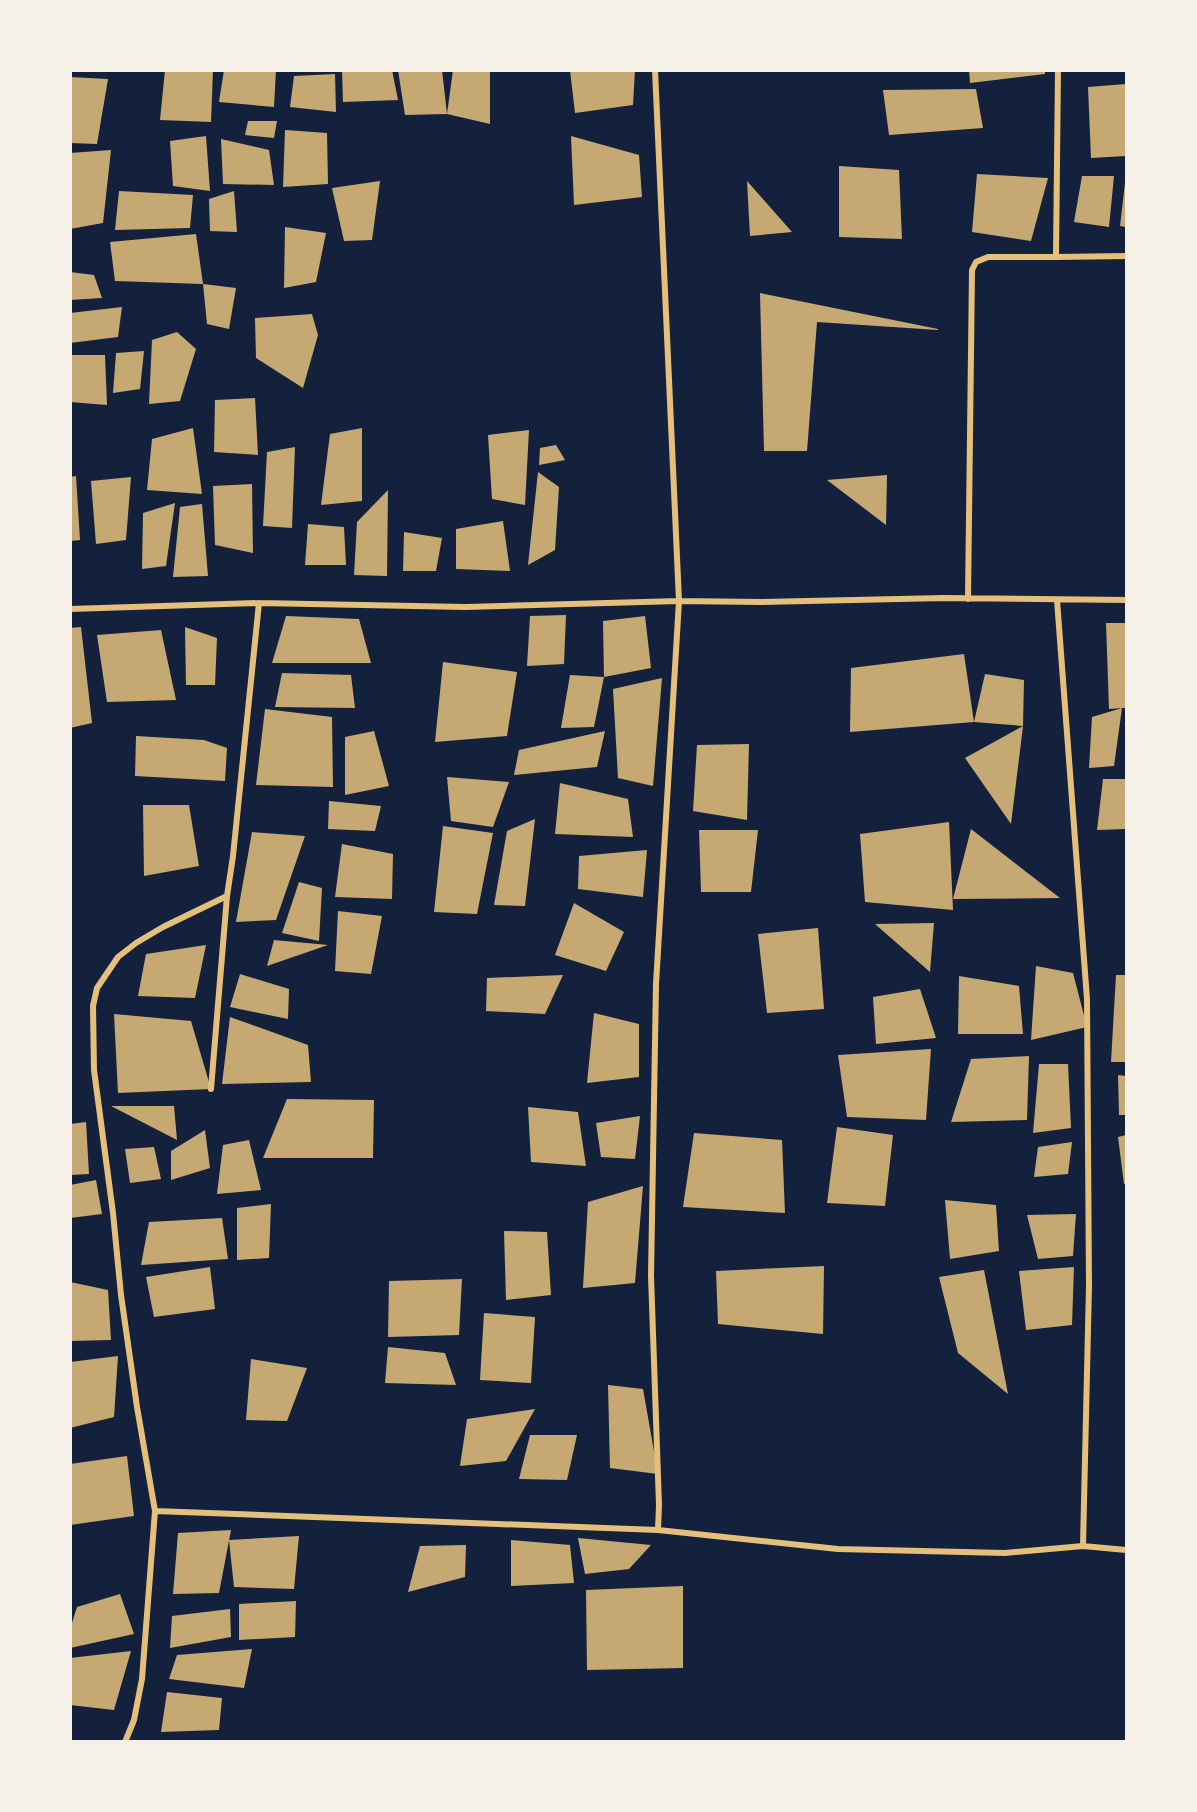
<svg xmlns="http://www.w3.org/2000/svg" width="1197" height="1812" viewBox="0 0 1197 1812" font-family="Lora,serif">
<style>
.building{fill:#c6a872}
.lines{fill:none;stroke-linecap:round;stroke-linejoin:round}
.minor{stroke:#e5c07b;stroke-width:6}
</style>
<rect width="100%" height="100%" fill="#14213d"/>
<path class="building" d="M 165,70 L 213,70 L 211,122 L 160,120 Z
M 224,70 L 276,70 L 274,107 L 219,102 Z
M 342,70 L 392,70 L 398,100 L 343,102 Z
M 398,70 L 442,70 L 447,114 L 405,115 Z
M 453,70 L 490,70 L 490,124 L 447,114 Z
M 570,70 L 635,70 L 633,105 L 575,113 Z
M 969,70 L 1045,70 L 1045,74 L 970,83 Z
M 335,74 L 336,112 L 290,107 L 294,76 Z
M 70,77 L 108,79 L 97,144 L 70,143 Z
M 1126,84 L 1126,156 L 1091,158 L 1088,87 Z
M 976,89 L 983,128 L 889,135 L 883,90 Z
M 248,121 L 277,121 L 274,138 L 245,135 Z
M 285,130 L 327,133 L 328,184 L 283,187 Z
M 206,136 L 210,191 L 173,186 L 170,141 Z
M 571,136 L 639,155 L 642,197 L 574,205 Z
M 221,139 L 269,150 L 274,185 L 223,184 Z
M 111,150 L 103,223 L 70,229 L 70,153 Z
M 839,166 L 899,170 L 902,239 L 839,237 Z
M 977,174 L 1048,178 L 1031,241 L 972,232 Z
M 1082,176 L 1114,176 L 1109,227 L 1074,222 Z
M 380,181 L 372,240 L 344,241 L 332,188 Z
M 747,181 L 792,232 L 750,236 Z
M 1125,183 L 1126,183 L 1126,227 L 1120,226 Z
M 119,191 L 193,195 L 190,228 L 115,230 Z
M 234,191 L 237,232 L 210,231 L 209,199 Z
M 285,227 L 326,233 L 316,282 L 284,288 Z
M 196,234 L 203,284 L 236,288 L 229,329 L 207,324 L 203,284 L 115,281 L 110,242 Z
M 70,272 L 94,275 L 102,298 L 70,300 Z
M 760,293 L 938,329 L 938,330 L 817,322 L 807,451 L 764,451 Z
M 122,307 L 118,337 L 70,343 L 70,313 Z
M 312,314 L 318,335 L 303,388 L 256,358 L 255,318 Z
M 177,332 L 196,349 L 180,401 L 149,404 L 152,340 Z
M 144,351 L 140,389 L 113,393 L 116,353 Z
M 70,355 L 105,355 L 107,405 L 70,402 Z
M 255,398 L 258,455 L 214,452 L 215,400 Z
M 193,428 L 202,494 L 147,490 L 152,439 Z
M 362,428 L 362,501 L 321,505 L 330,434 Z
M 529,430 L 525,505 L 492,499 L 488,435 Z
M 556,445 L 565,460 L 539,465 L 540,448 Z
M 295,447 L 292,528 L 263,526 L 267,452 Z
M 538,472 L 559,487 L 555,550 L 528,565 Z
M 887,475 L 886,525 L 827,480 Z
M 76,476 L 80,540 L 70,541 L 70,477 Z
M 131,477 L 126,540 L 96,544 L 91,481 Z
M 252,484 L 253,553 L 215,545 L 213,486 Z
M 388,490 L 387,576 L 354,575 L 357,522 Z
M 175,503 L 166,566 L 142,569 L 143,513 Z
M 202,504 L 208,576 L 173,577 L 180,507 Z
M 503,521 L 510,571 L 456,569 L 456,529 Z
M 308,524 L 344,527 L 346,565 L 305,565 Z
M 404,532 L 442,538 L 436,571 L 403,571 Z
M 566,615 L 564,664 L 527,666 L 530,616 Z
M 286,616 L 359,619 L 371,663 L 272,663 Z
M 645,616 L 651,668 L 604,677 L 603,621 Z
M 1106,623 L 1126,623 L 1126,708 L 1122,708 L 1114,766 L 1089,768 L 1092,717 L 1122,708 L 1109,709 Z
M 81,627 L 92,723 L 70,728 L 70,628 Z
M 185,627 L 217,638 L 215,685 L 186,685 Z
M 161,630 L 176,700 L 107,702 L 97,635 Z
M 964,654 L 974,722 L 985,674 L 1024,680 L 1023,726 L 1011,824 L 965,758 L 1023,726 L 974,722 L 850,732 L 851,668 Z
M 443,662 L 517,672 L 507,736 L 435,742 Z
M 282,673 L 351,675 L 355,708 L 275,707 Z
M 570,675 L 604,677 L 594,727 L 561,728 Z
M 662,678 L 653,786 L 618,778 L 613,689 Z
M 265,709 L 332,717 L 333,787 L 256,785 Z
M 374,731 L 389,786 L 345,795 L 345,737 Z
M 605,731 L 597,767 L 514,775 L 519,750 Z
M 136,736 L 204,740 L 227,748 L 225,781 L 135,776 Z
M 749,744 L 747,820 L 693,811 L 697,745 Z
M 447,777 L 509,782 L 493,827 L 451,821 Z
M 1103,779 L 1126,779 L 1126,829 L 1097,830 Z
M 560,783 L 628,799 L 633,837 L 555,834 Z
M 329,801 L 381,806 L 375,831 L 328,829 Z
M 143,805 L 189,805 L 199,866 L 144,876 Z
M 535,819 L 525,906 L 494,905 L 507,831 Z
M 949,822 L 953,910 L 865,902 L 860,834 Z
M 443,826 L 493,833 L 477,914 L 434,912 Z
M 971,829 L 1060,898 L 953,899 Z
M 699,830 L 758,830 L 751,892 L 701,892 Z
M 252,832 L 305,836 L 276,920 L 236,922 Z
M 342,844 L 393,854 L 392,899 L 335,897 Z
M 647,850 L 643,897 L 578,889 L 579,856 Z
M 299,882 L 322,888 L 319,941 L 282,933 Z
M 574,903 L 624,932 L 606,971 L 555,955 Z
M 338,911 L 382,916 L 371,974 L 335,971 Z
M 934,923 L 930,972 L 875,924 Z
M 818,928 L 824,1009 L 767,1013 L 758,934 Z
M 274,940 L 328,945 L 267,966 Z
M 206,945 L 195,998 L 138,996 L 146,954 Z
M 1036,966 L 1073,973 L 1087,1027 L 1031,1040 Z
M 240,974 L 289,989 L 288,1019 L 230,1007 Z
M 563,975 L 545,1014 L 486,1011 L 487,978 Z
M 1116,975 L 1126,975 L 1126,1062 L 1111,1062 Z
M 959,976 L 1019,986 L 1023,1034 L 958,1034 Z
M 920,989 L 936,1038 L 876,1044 L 873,997 Z
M 594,1013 L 639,1024 L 639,1077 L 587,1083 Z
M 114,1014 L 191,1021 L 211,1089 L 118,1093 Z
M 230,1017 L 308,1045 L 311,1082 L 222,1084 Z
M 931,1049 L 926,1120 L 847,1117 L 838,1055 Z
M 1029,1056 L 1027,1120 L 951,1122 L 971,1059 Z
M 1039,1064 L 1068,1064 L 1071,1128 L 1033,1133 Z
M 1118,1075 L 1126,1076 L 1126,1115 L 1119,1115 Z
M 287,1099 L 374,1100 L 373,1158 L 263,1158 Z
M 111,1106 L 174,1106 L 177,1140 Z
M 528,1107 L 578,1112 L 586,1166 L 531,1162 Z
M 640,1116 L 635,1159 L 601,1157 L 596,1123 Z
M 86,1122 L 89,1174 L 70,1175 L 70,1124 Z
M 837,1127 L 893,1135 L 885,1206 L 827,1203 Z
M 205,1130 L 210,1168 L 171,1180 L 171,1151 Z
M 694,1133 L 782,1140 L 785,1213 L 683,1207 Z
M 1126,1135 L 1126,1183 L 1124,1184 L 1118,1137 Z
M 249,1140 L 261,1190 L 217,1194 L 223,1145 Z
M 1072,1142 L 1068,1174 L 1034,1177 L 1038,1147 Z
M 154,1147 L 161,1179 L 130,1183 L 125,1149 Z
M 96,1180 L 102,1214 L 70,1218 L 70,1185 Z
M 643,1186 L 635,1283 L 583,1288 L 588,1202 Z
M 945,1200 L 996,1205 L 999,1251 L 950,1259 Z
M 271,1204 L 269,1258 L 237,1260 L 237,1208 Z
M 1076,1214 L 1073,1256 L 1038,1259 L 1027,1215 Z
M 222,1218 L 228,1259 L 141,1265 L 149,1222 Z
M 504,1231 L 547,1232 L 551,1295 L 506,1300 Z
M 824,1266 L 823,1334 L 718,1324 L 716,1271 Z
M 210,1267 L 215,1309 L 154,1317 L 146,1277 Z
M 1074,1267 L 1072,1325 L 1026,1330 L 1019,1271 Z
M 984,1270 L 1008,1394 L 958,1353 L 939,1277 Z
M 462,1279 L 459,1335 L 388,1337 L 389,1281 Z
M 70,1282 L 108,1290 L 111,1340 L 70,1341 Z
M 484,1313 L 535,1317 L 531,1383 L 480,1380 Z
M 388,1347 L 445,1353 L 456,1385 L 385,1383 Z
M 118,1356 L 114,1417 L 70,1428 L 70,1362 Z
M 251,1359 L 307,1368 L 287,1421 L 246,1420 Z
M 608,1385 L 643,1389 L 658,1474 L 610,1468 Z
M 535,1409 L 506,1461 L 460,1466 L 467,1419 Z
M 530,1435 L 577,1435 L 567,1480 L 519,1479 Z
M 127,1456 L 134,1516 L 70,1525 L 70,1464 Z
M 231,1530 L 219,1593 L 173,1594 L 178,1533 Z
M 299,1536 L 294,1589 L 234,1587 L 229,1540 Z
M 578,1538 L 651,1545 L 629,1569 L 585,1574 Z
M 511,1540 L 570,1545 L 574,1583 L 511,1586 Z
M 466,1545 L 465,1577 L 408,1592 L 420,1546 Z
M 683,1586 L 683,1668 L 587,1670 L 586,1590 Z
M 120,1594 L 134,1634 L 70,1648 L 70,1629 L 77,1607 Z
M 296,1601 L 295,1637 L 239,1640 L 239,1604 Z
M 230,1609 L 231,1637 L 170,1648 L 172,1616 Z
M 252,1649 L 244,1688 L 169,1679 L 177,1655 Z
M 131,1651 L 114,1710 L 70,1705 L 70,1658 Z
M 167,1692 L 222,1698 L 219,1730 L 161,1732 Z"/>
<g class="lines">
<path class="minor" d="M 655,70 L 679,601 L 656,984 L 651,1276 L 659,1505 L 658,1530
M 1056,257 L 1126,256
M 968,599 L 972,270 L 976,262 L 988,257 L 1056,257 L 1058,70
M 1057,600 L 1087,999 L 1089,1286 L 1083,1546 L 1126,1550
M 70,609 L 259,603 L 466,607 L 679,601 L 761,602 L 944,598 L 1126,600
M 211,1089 L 227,896
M 155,1511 L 658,1530 L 838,1549 L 1005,1553 L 1083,1546
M 125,1742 L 134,1720 L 142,1679 L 155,1511 L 137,1407 L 121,1295 L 113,1213 L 94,1070 L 93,1006 L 97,988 L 118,957 L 136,943 L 163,927 L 227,896 L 233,856 L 259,603"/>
</g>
<rect width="1197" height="1812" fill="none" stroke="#f6f1e7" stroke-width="144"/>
</svg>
